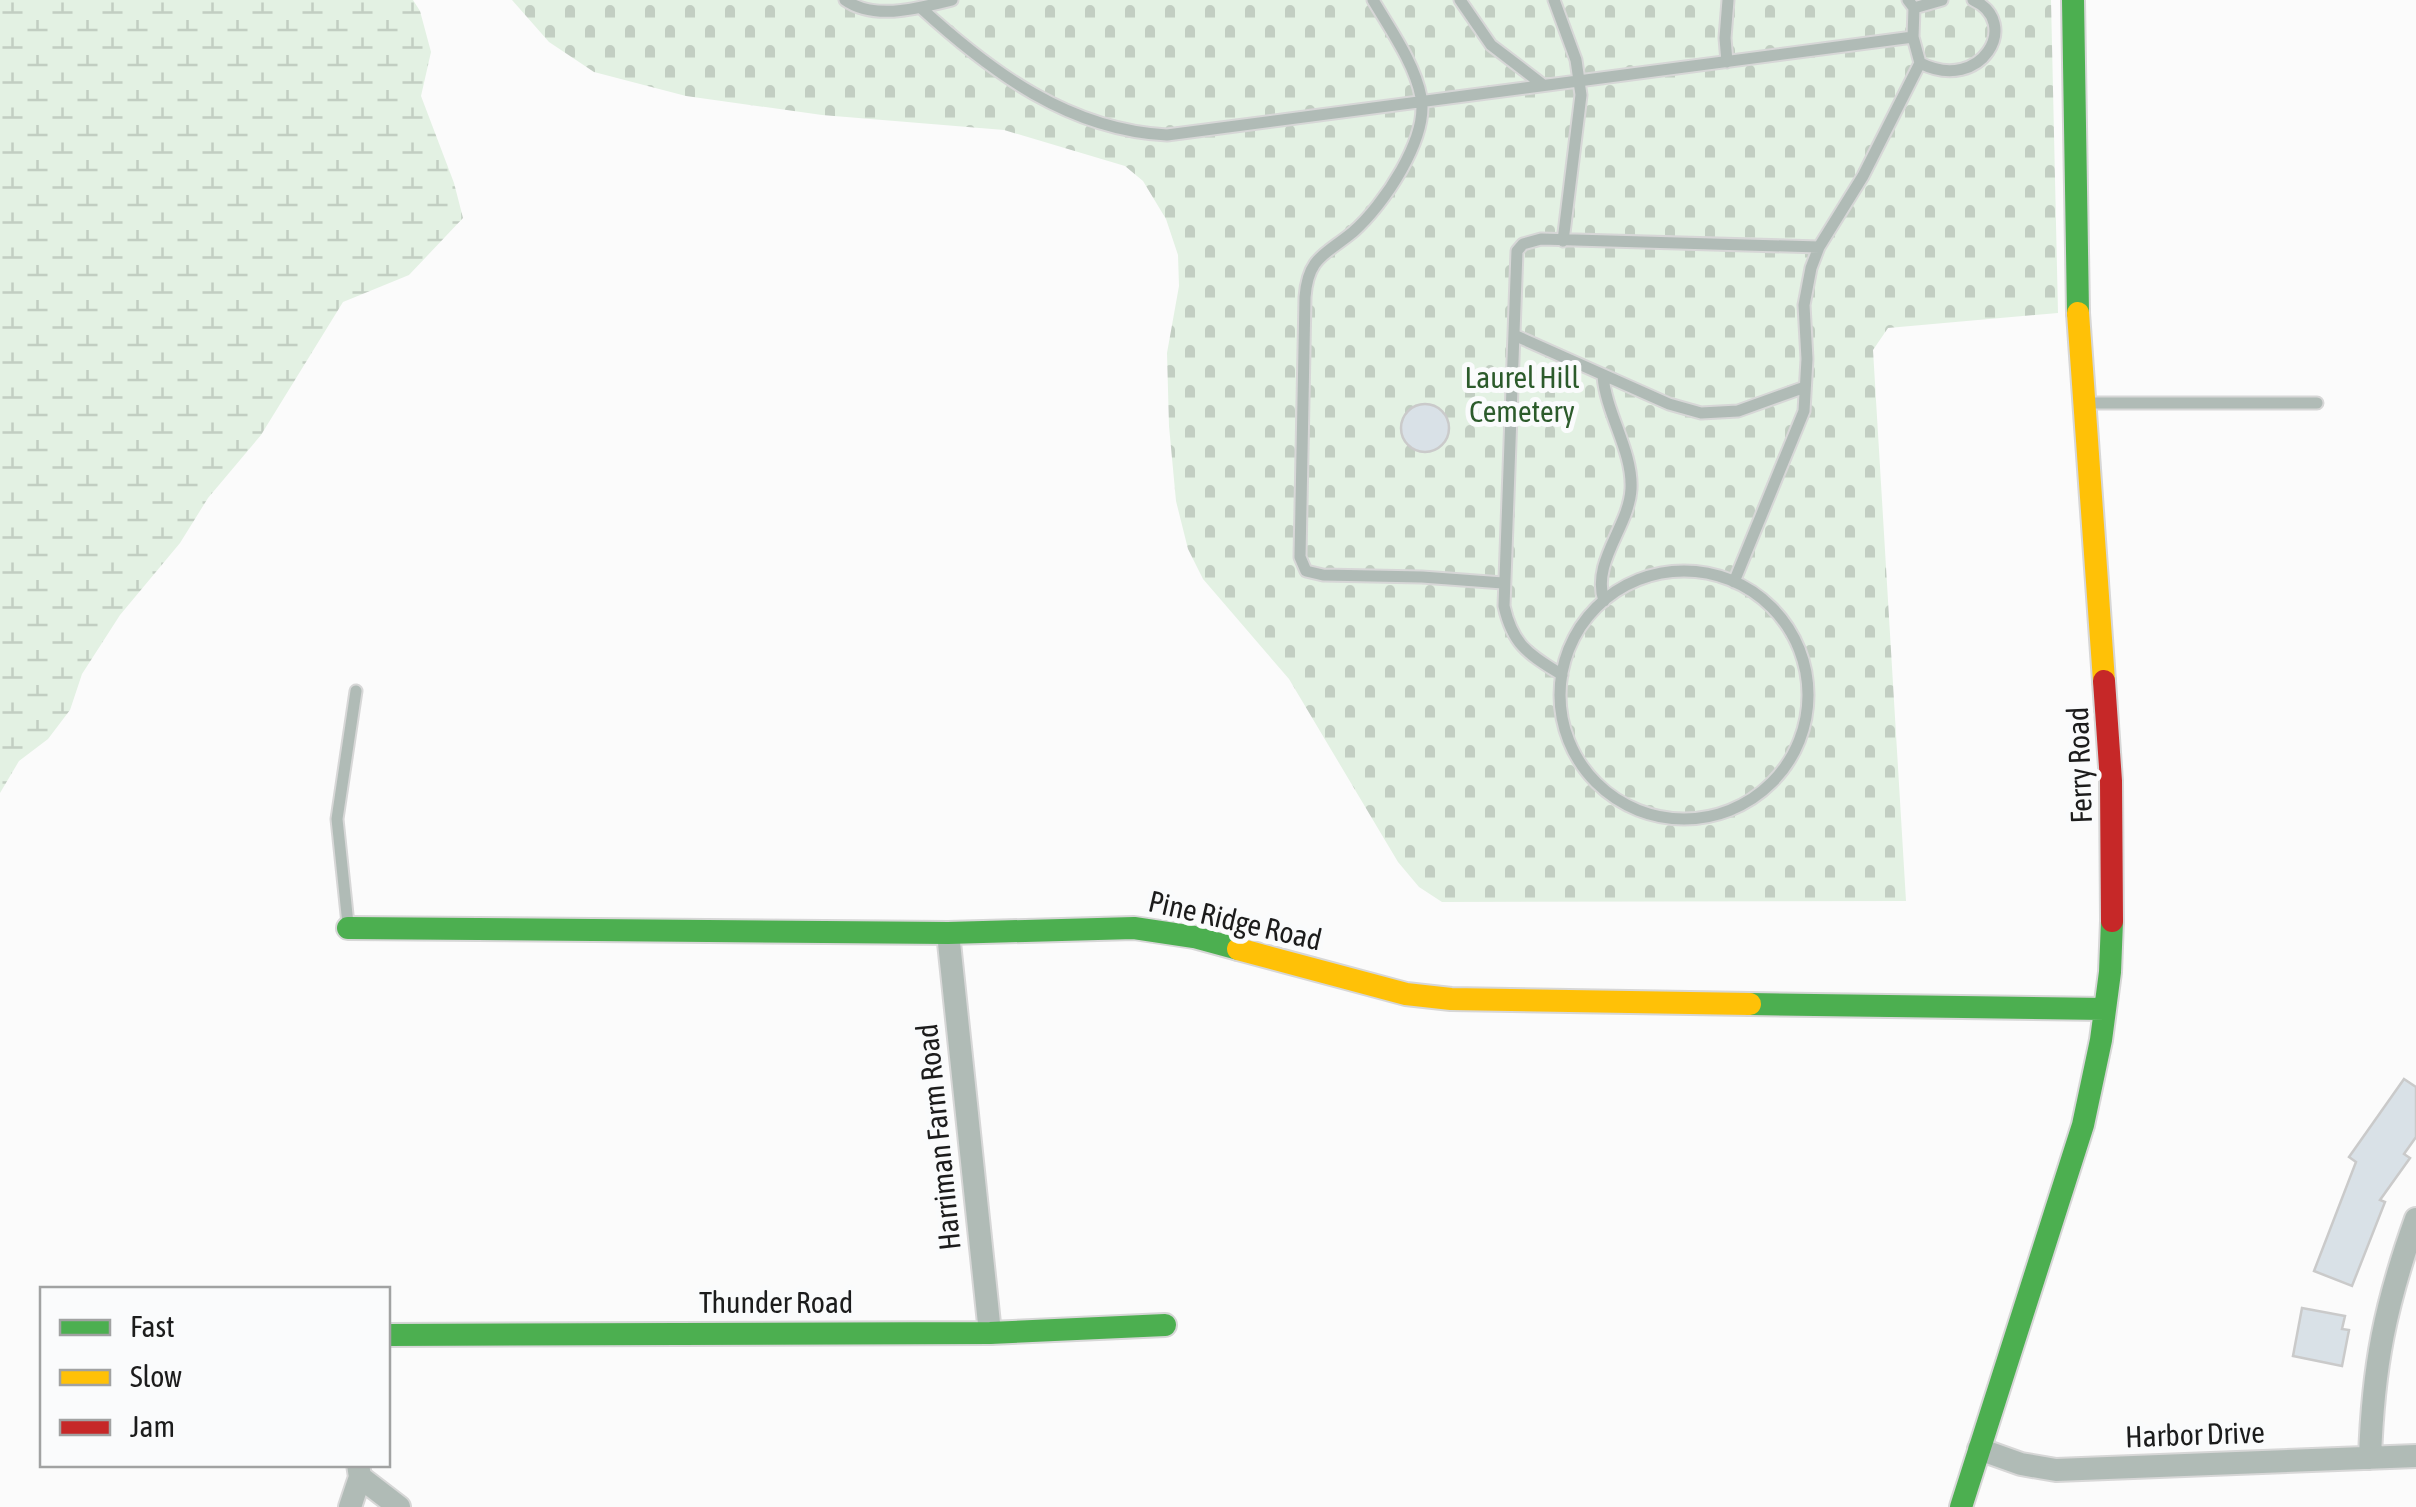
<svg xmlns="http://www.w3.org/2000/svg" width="2416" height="1507" viewBox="0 0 2416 1507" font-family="'Asap Condensed',sans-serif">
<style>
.wetland{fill:url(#wetland-marsh)}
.cemetery{fill:url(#cemetery-stones)}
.building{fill:#d9e1e7;stroke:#cacaca;stroke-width:2.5}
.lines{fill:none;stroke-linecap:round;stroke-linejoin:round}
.lane-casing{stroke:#d7d7d7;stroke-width:15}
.street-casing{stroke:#d7d7d7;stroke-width:26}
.fast-casing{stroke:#d7d7d7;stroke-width:26}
.slow-casing{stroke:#d7d7d7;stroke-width:26}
.jam-casing{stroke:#d7d7d7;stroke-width:26}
.lane{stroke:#b0bbb6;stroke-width:11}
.street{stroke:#b0bbb6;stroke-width:22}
.fast{stroke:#4caf50;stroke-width:22}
.slow{stroke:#ffc107;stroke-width:22}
.jam{stroke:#c62828;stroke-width:22}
.labels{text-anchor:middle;stroke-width:10;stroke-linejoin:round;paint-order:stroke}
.park-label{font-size:30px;fill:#2c5b2b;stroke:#fafbfc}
.street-label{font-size:30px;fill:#1c1c1c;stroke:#fafbfc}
</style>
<defs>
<pattern id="wetland-marsh" width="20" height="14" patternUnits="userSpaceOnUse" patternTransform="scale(2.5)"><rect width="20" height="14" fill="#e3f1e3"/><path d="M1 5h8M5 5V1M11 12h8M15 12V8" fill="none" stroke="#c2cec2"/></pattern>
<pattern id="cemetery-stones" width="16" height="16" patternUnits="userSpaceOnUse" patternTransform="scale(2.5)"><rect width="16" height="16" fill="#e3f1e3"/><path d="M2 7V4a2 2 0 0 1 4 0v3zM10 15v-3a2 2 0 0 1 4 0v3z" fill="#c2cec2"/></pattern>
</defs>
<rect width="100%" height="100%" fill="#fbfbfb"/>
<path class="wetland" d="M 0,0 L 413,0 L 420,11 L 431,52 L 421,96 L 454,183 L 463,218 L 409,275 L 343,302 L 261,435 L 208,498 L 180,543 L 120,615 L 82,674 L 70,710 L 48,739 L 19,761 L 0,793 Z"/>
<path class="cemetery" d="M 512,0 L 2051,0 L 2058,313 L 1888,328 L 1873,350 L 1906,901 L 1442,902 L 1419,887 L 1398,862 L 1289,679 L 1203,579 L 1188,549 L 1176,501 L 1169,426 L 1167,353 L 1179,286 L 1178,255 L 1166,219 L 1143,181 L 1125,166 L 1004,130 L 822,115 L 686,96 L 594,72 L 549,42 Z"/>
<path class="building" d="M1401 428a24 24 0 1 1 48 0a24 24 0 1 1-48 0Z
M 2404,1079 L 2416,1087 L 2416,1137 L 2404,1154 L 2410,1158 L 2380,1200 L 2385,1202 L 2352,1286 L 2314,1271 L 2356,1162 L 2349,1157 Z
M 2302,1308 L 2345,1316 L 2342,1329 L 2349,1330 L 2342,1366 L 2293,1356 Z"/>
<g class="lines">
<defs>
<path id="lane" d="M 845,0 C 875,21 919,8 952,0
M 1373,0 C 1390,29 1415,64 1421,97 C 1429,138 1383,206 1353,232 C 1325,255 1308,257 1305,297 L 1300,557 L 1306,571 L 1323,575 L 1422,577 L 1503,583
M 1460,0 L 1491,45 L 1542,84
M 1554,0 L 1576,60 L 1581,95 L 1563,241
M 921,8 C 991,72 1069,130 1167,135 L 1913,37
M 1914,8 L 1942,0
M 1727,62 L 1725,38 L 1728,0
M 1920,63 C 1982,94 2022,22 1973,0
M 1514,335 L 1669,404 L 1701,413 L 1738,411 L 1805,387
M 1603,376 C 1606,414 1633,451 1631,489 C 1629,527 1591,562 1604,601
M 2087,403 L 2317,403
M1560 695a124 124 0 1 1 248 0a124 124 0 1 1-248 0Z
M 1734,582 L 1804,411 L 1807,359 L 1804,305 L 1811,268 L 1819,247 L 1863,176 L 1920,63 L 1913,37 L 1914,8 L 1908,0
M 1562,675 C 1529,654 1513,646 1504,606 L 1517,251 L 1523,244 L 1541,239 L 1819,247
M 348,924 L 337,819 L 356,691"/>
<path id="street" d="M 948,933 L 990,1333
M 1979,1449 L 2021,1464 L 2056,1470 L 2416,1456
M 2370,1458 C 2373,1367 2385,1305 2416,1219
M 360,1477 L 399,1507
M 350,1507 L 360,1477 L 358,1464"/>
<path id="fast" d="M 2073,0 L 2078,313
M 348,928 L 948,933 L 1134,928 L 1194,937 L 1238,949
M 1750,1004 L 2105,1009
M 388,1335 L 990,1333 L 1165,1325
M 1961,1507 L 2083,1125 L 2101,1040 L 2110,972 L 2112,921"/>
<path id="slow" d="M 2078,313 L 2104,681
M 1238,949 L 1406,994 L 1451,999 L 1750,1004"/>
<path id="jam" d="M 2104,681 L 2111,781 L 2112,921"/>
</defs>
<use href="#lane" class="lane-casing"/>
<use href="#street" class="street-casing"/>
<use href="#fast" class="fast-casing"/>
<use href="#slow" class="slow-casing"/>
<use href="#jam" class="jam-casing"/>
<use href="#lane" class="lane"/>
<use href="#street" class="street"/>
<use href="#fast" class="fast"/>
<use href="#slow" class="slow"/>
<use href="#jam" class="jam"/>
</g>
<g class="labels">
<g class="park-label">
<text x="1522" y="388">Laurel Hill<tspan x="1522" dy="34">Cemetery</tspan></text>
</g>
<g class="street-label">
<text transform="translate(2080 765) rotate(-92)" y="10">Ferry Road</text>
<text transform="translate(1235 921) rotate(13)" y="10">Pine Ridge Road</text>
<text transform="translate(939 1137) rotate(-96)" y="10">Harriman Farm Road</text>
<text x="776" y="1313">Thunder Road</text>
<text transform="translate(2195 1435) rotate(-2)" y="10">Harbor Drive</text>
</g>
</g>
<rect x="40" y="1287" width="350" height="180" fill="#fafbfc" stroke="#a1a2a2" stroke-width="2.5"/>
<rect x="60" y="1320" width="50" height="15" fill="#4caf50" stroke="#a1a2a2" stroke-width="2.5"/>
<text x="130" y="1337" font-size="30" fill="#1c1c1c">Fast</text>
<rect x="60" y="1370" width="50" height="15" fill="#ffc107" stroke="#a1a2a2" stroke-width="2.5"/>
<text x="130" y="1387" font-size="30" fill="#1c1c1c">Slow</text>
<rect x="60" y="1420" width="50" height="15" fill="#c62828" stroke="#a1a2a2" stroke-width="2.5"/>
<text x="130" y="1437" font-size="30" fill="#1c1c1c">Jam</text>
</svg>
